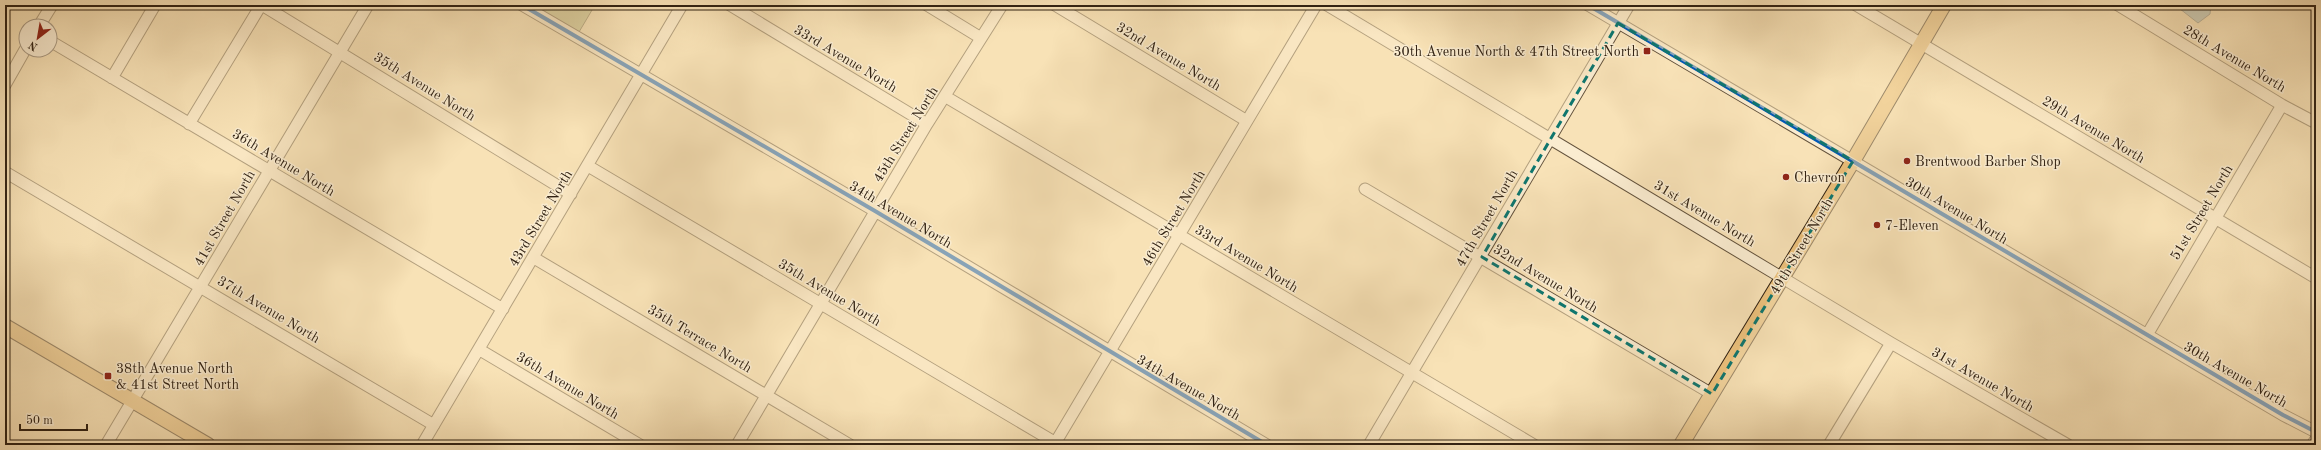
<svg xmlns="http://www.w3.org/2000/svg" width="2321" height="450" viewBox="0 0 2321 450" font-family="'Old Standard TT',serif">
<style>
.green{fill:#c2c28c;stroke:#7a7250}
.water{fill:#a3babb;stroke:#757d78}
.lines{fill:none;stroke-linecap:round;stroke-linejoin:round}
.minor-casing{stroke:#63523c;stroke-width:13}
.major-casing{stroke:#312213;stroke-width:16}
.minor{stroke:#faecd0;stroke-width:11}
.major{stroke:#ecc17c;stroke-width:14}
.cycleway-casing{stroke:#faecd0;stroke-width:6}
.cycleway{stroke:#0057b8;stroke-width:4}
.marked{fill:none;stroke:#0f766e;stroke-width:3;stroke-dasharray:8 5;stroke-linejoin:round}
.poi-dot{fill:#8f2418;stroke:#faecd0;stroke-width:1.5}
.labels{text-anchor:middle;stroke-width:3;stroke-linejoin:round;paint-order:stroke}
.poi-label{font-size:14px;fill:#312213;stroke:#faecd0;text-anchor:start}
.street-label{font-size:14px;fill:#312213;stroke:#faecd0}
</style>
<rect width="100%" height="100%" fill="#f8e2b7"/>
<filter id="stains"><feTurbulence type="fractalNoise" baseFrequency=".005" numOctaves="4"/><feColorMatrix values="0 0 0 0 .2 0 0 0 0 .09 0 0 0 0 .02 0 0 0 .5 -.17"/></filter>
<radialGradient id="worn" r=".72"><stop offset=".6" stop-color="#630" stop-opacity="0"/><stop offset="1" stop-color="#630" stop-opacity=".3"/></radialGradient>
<path class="green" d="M 533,5 L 562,5 L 569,9 L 580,5 L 595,5 L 579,32 Z"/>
<path class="water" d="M 2175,5 L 2211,5 L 2210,14 L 2198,23 Z"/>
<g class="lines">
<defs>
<path id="minor" d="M 262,5 L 571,194
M 522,5 L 875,211 L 1267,445
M 730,5 L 927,124
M 927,5 L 981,38
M 1055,5 L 1247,121
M 1327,5 L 1891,343 L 2068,445
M 1588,5 L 2283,415 L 2316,432
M 1856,5 L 2316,278
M 2118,5 L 2282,105 L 2316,123
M 39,26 L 52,5
M 50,41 L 503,309
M 112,78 L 155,5
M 5,85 L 26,48
M 946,97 L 1534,445
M 189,124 L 261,5
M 588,166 L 1056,443
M 5,172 L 434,425
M 1365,189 L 1712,394
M 534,258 L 850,445
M 2147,335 L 2282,105
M 480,350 L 640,445
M 106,445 L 368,5
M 422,445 L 682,5
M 737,445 L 927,124 L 1002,5
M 1054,445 L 1316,5
M 1369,445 C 1455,298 1543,153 1629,5
M 1829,445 L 1891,343
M 2312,445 L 2316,439"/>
<path id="major" d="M 5,326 L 208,445
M 1681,445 L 1853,161 L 1944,5"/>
</defs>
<use href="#minor" class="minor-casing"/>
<use href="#major" class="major-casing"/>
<use href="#minor" class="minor"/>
<use href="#major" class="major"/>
<defs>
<path id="cycleway" d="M 522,5 L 875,211 L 1267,445
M 1588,5 L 2283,415 L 2316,432"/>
</defs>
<use href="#cycleway" class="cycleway-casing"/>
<use href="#cycleway" class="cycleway"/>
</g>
<path d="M0 0H2321V450H0ZM 1618,23 L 1853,161 L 1712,394 L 1482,257 Z" fill="#f8e2b7" fill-opacity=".55" fill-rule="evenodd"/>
<path class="marked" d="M 1618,23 L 1853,161 L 1712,394 L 1482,257 Z"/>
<g class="poi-dot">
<rect x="1643" y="47" width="8" height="8" rx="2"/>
<circle cx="1907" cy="161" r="4"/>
<circle cx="1786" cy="177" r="4"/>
<circle cx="1877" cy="225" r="4"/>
<rect x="104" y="372" width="8" height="8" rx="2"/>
</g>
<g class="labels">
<g class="poi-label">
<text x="1639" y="56" text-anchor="end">30th Avenue North &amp; 47th Street North</text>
<text x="1915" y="166">Brentwood Barber Shop</text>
<text x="1794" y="182">Chevron</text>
<text x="1885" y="230">7-Eleven</text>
<text x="116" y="373">38th Avenue North<tspan x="116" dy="16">&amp; 41st Street North</tspan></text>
</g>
<g class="street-label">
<text transform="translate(1169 56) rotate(31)" y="5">32nd Avenue North</text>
<text transform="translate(846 58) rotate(31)" y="5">33rd Avenue North</text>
<text transform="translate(2235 58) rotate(31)" y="5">28th Avenue North</text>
<text transform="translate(425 86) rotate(32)" y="5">35th Avenue North</text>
<text transform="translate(2094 129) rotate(31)" y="5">29th Avenue North</text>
<text transform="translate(905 134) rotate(-58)" y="5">45th Street North</text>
<text transform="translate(284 162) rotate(31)" y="5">36th Avenue North</text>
<text transform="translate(1957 210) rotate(31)" y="5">30th Avenue North</text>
<text transform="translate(2201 212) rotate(-59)" y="5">51st Street North</text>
<text transform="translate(1705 213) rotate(31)" y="5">31st Avenue North</text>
<text transform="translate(901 214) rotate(31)" y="5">34th Avenue North</text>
<text transform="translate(224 218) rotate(-60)" y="5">41st Street North</text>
<text transform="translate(540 218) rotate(-59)" y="5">43rd Street North</text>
<text transform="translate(1173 218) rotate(-59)" y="5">46th Street North</text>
<text transform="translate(1486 218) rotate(-60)" y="5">47th Street North</text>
<text transform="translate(1801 246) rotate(-59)" y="5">49th Street North</text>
<text transform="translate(1247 258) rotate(31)" y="5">33rd Avenue North</text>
<text transform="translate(1546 278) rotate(31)" y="5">32nd Avenue North</text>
<text transform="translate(830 292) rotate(31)" y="5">35th Avenue North</text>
<text transform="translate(269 309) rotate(31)" y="5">37th Avenue North</text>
<text transform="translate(700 338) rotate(31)" y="5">35th Terrace North</text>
<text transform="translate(2236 374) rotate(30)" y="5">30th Avenue North</text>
<text transform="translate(1983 379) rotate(30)" y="5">31st Avenue North</text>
<text transform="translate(568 385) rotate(31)" y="5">36th Avenue North</text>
<text transform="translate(1189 387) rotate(30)" y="5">34th Avenue North</text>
</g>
</g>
<rect width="2321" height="450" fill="none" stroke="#f8e2b7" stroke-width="20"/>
<rect x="6" y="6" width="2309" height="438" fill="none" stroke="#312213" stroke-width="2"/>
<rect x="10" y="10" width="2301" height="430" fill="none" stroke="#312213"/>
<g transform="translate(38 38) rotate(211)"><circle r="19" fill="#faecd0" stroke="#aa9b84"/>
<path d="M0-3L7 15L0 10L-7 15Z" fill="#8f2418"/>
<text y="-6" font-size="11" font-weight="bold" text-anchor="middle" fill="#312213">N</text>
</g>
<path d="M20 424v6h67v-6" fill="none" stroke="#312213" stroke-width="2"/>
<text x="26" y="424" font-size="12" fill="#312213" stroke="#faecd0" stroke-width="3" paint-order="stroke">50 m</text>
<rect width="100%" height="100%" filter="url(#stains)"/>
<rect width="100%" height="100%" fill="url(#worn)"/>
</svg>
